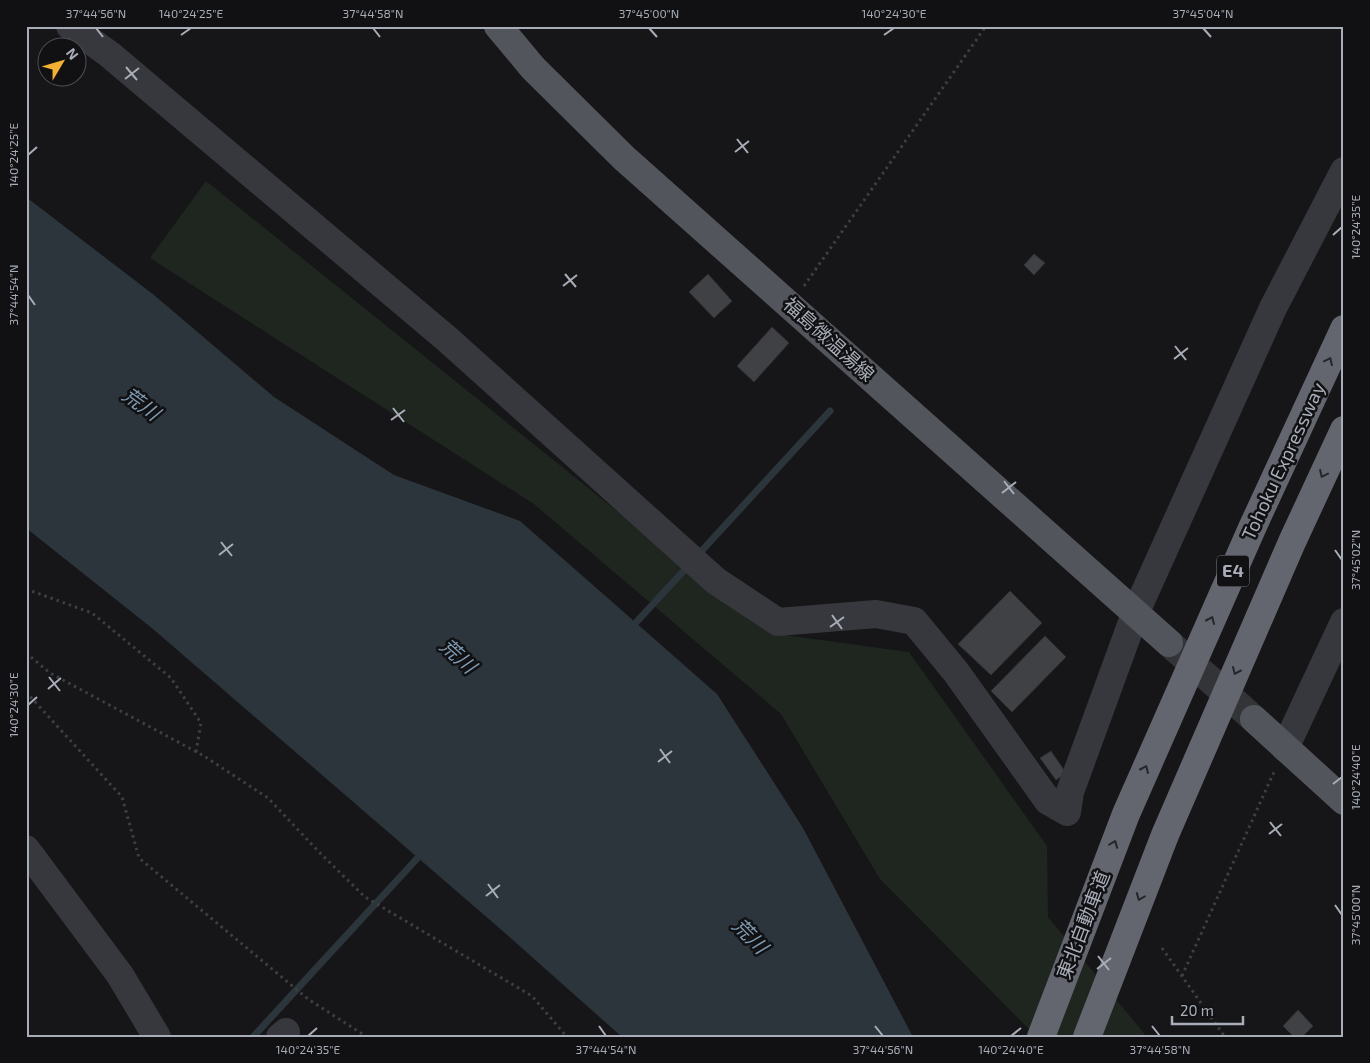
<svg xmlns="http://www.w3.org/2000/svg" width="1370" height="1063" viewBox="0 0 1370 1063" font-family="'Exo 2','Noto Sans JP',sans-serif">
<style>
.green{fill:#1e261f}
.water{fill:#2c353c}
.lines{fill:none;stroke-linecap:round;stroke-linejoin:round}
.stream{stroke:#2c353c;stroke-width:7}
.building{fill:#404145;stroke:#303034}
.major-tunnel{stroke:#333438;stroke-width:28;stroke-dasharray:28 14;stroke-linecap:butt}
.path{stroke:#3d3f44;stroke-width:3;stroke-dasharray:2.5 4;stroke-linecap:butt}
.minor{stroke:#37383d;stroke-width:28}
.major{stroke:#53555c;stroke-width:28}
.highway{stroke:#63666e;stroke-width:28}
.oneway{stroke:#26262a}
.ticks{fill:none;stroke:#a8adb8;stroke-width:2}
.labels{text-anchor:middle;stroke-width:5;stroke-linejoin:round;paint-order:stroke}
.shield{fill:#111113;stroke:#7b7e86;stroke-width:1}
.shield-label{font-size:18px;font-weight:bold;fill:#a8adb8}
.street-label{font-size:19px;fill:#a8adb8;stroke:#111113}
.water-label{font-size:20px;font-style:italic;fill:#7f9bb3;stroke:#111113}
.neatline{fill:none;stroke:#a8adb8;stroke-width:2}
.ticks-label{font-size:12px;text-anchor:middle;fill:#a8adb8}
</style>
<rect width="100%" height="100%" fill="#161618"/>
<path class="green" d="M 206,181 L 769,633 L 909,652 L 1047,846 L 1048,917 L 1147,1037 L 1037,1037 L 880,879 L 781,714 L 534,504 L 150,258 Z"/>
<path class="water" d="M 26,197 L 154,295 L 274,397 L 394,475 L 520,521 L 717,694 L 803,828 L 913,1037 L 622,1037 L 505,933 L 153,629 L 26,528 Z"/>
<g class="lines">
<path class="stream" d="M 696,557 L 830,411
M 630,629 L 689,565
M 253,1037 L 424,851"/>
</g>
<path class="building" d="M 1034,254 L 1045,263 L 1034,275 L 1024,265 Z
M 708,274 L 732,301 L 714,318 L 689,292 Z
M 772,327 L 789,343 L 754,382 L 737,366 Z
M 1010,591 L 1042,623 L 991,675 L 958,644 Z
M 1045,636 L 1066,657 L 1012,712 L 991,691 Z
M 1051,751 L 1066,773 L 1056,780 L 1040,758 Z
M 1298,1010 L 1313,1026 L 1302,1037 L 1294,1037 L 1283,1026 Z"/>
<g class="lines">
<path class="major-tunnel" d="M 1169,643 L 1254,719"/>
<path class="path" d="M 804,286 L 986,26
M 26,589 L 92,613 L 171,678 L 201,723 L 196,752
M 26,653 L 50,673 L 204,756 L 268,798 L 319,852 L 365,897 L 532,996 L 567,1037
M 26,692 L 122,797 L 139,858 L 308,999 L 367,1037
M 1162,948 L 1225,1037
M 1182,976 L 1274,772"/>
<path class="minor" d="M 70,26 L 109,54 L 447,339 L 716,581 L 778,622 L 876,614 L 914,621 L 956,672 L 1048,801 L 1067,812 L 1070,792 L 1135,614 L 1273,308 L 1344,171
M 1285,748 L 1344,622
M 26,849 L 120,975 L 157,1037
M 280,1037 L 286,1032"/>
<path class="major" d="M 498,26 L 533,68 L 624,158 L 1169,643
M 1254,719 L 1344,801"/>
<path class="highway" d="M 1041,1037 L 1126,814 L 1253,526 L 1344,329
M 1087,1037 L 1165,835 L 1292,542 L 1344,430"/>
</g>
<defs><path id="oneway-chevron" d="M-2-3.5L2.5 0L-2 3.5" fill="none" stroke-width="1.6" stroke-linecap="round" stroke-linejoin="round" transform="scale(1.25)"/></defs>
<g class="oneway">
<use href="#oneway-chevron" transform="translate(1329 361) rotate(-65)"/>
<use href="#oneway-chevron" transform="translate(1323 474) rotate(115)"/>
<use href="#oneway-chevron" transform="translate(1211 620) rotate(-66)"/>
<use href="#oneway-chevron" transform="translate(1236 671) rotate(114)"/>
<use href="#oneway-chevron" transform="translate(1145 769) rotate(-66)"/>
<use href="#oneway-chevron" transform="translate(1114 844) rotate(-69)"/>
<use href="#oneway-chevron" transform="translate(1140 897) rotate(111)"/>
</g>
<path class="ticks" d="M 96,28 L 103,37M 373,28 L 380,37M 649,28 L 657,37M 1203,28 L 1211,37M 181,35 L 191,28M 884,35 L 894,28M 126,67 L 137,80M 125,79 L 139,68M 737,139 L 748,153M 735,152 L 749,141M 28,155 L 37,147M 1333,235 L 1342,227M 565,274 L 576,287M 563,286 L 577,275M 28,295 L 35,305M 1175,346 L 1186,360M 1174,359 L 1188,348M 393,408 L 404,422M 391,420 L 405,410M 1004,481 L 1014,494M 1002,493 L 1016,482M 221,542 L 232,556M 1335,550 L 1342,560M 219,555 L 233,544M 832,615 L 842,629M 830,627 L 844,617M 49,677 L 60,691M 48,689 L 61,678M 28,705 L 37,697M 660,749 L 670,763M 658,762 L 672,751M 1333,784 L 1342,777M 1270,822 L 1281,836M 1269,834 L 1282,824M 488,884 L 498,898M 486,896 L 500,885M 1335,905 L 1342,915M 1098,956 L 1109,970M 1097,969 L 1111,958M 599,1026 L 606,1036M 875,1026 L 883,1036M 1152,1026 L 1160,1036M 308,1036 L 317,1028M 1011,1036 L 1021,1028"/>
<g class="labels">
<rect class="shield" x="1217" y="555.5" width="32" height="31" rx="4"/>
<g class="shield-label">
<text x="1233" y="577">E4</text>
</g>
<g class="street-label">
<text transform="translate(829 339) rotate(42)" y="7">福島微温湯線</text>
<text transform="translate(1283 461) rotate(-65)" y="7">Tohoku Expressway</text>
<text transform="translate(1083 925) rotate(-69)" y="7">東北自動車道</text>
</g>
<g class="water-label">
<text transform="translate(141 404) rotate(36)" y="7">荒川</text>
<text transform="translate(458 656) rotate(42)" y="7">荒川</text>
<text transform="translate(750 936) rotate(45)" y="7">荒川</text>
</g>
</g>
<rect width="1370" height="1063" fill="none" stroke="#111113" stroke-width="55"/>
<g transform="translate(62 62) rotate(52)"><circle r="24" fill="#111113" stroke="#4d4f55"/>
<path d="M0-4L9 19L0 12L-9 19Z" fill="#f2b134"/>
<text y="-8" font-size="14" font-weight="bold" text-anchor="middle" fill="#a8adb8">N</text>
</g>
<path d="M1172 1016v8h71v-8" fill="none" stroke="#a8adb8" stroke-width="2.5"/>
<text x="1180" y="1016" font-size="15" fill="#a8adb8" stroke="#111113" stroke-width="4" paint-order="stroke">20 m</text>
<rect x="28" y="28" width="1314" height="1008" class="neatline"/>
<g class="ticks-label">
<text x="96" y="18">37°44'56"N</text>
<text x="191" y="18">140°24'25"E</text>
<text x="373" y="18">37°44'58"N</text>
<text x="649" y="18">37°45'00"N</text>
<text x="894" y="18">140°24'30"E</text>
<text x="1203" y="18">37°45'04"N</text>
<text transform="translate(14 155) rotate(-90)" y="4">140°24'25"E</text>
<text transform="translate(1356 227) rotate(-90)" y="4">140°24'35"E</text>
<text transform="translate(14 295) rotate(-90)" y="4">37°44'54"N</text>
<text transform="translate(1356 560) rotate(-90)" y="4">37°45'02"N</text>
<text transform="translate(14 705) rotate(-90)" y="4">140°24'30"E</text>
<text transform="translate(1356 777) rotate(-90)" y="4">140°24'40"E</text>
<text transform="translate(1356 915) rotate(-90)" y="4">37°45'00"N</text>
<text x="308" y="1054">140°24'35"E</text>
<text x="606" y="1054">37°44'54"N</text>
<text x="883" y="1054">37°44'56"N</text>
<text x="1011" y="1054">140°24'40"E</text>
<text x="1160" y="1054">37°44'58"N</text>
</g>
</svg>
